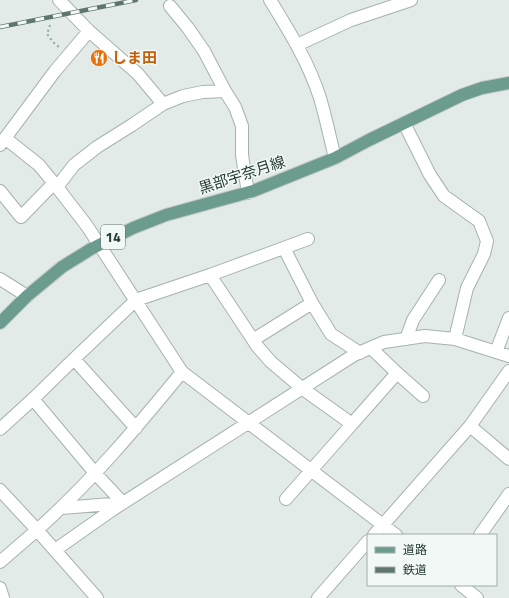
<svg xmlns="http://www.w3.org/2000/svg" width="509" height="598" viewBox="0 0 509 598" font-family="'Titillium Web','Noto Sans JP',sans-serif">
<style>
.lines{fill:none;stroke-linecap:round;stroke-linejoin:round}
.minor-casing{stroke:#a5b2ae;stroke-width:14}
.major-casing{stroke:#c2c8c6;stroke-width:14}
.path{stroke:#86ab9f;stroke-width:2;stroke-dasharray:2 3;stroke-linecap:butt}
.minor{stroke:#fff;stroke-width:12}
.major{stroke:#6b9c8f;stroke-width:12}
.rail-casing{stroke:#5e766f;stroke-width:4.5}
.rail{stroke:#f2f8f5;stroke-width:3;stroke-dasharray:9;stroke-linecap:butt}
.labels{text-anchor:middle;stroke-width:3;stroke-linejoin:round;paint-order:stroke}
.shield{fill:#f2f8f5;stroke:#62736e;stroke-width:1}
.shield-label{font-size:14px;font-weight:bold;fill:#243a34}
.food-label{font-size:15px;font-weight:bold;fill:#c56008;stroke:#f2f8f5;text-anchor:start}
.street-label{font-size:15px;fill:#243a34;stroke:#f2f8f5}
</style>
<rect width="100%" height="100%" fill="#e2ebe7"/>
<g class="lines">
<defs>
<path id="minor" d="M 59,0 L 89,31 L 138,74 L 163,104
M 270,0 C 289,31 309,63 320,98 C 326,118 330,138 335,158
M 170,6 L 188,28 L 204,51 L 225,91
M 297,45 L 351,20 L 411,0
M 404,123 L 430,175 L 444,196 L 479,221 L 487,241 L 484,254 L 467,288 L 455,339
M 5,138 L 39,165 L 57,187 L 87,226 L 182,372 L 396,535
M 0,145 L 55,71 L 89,31
M 57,187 L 74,165 L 97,147 L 132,125 L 163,104 L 183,96 L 203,92 L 225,91 L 235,107 L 242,126 L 242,155 L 248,193
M 0,191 L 21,217 L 54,183
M 284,248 L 312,303 L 331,334 L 360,353
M 210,275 L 257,346 L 271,362 L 303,389 L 352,424 L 286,499
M 0,279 L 27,296
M 406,339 L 413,320 L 439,280
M 253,340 L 312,303
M 496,352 L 509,318
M 397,373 L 423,396
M 33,399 L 74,359
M 352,424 L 397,373 L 371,348
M 470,426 L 509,371
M 136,428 L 74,359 L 136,300 L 210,275 L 308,239
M 0,429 L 33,399 L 95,473 L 123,503
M 0,490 L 37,530 C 91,482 137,427 182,372
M 62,508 L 123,503
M 374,535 L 470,426 L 509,459
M 480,535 L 509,494
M 55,550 L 112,510 L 354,355 L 384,342 L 425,336 L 455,339 L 509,356
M 0,562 L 37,530 L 97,598
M 461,585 L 477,598
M 0,588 L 3,598
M 318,598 L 368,541"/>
<path id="major" d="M 0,323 L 27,296 L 62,267 L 91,249 L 133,228 L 166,215 L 253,191 L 335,158 L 369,140 L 462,95 L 482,88 L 509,83"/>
</defs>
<use href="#minor" class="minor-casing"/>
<use href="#major" class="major-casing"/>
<path class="path" d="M 50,25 L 47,34 L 53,42 L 60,48"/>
<use href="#minor" class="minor"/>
<use href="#major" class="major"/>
<defs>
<path id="rail" d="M 0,27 L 136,0"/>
</defs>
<use href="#rail" class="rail-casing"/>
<use href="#rail" class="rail"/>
</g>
<defs>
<symbol id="restaurant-disc" viewBox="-11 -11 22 22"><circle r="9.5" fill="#e8710a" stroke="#f2f8f5"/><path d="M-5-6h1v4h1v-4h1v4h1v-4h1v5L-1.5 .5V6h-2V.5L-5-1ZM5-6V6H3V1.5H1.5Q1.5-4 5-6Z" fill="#fff"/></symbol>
</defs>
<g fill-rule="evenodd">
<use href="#restaurant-disc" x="89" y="48" width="20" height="20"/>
</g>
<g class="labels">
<rect class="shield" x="101" y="225" width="24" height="24" rx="3"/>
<g class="shield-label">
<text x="113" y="242">14</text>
</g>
<g class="food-label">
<text x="112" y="63">しま田</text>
</g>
<g class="street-label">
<text transform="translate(242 175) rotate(-18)" y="5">黒部宇奈月線</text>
</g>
</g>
<rect x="367" y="534" width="130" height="52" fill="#f2f8f5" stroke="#a0aca8"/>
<rect x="375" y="547" width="20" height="6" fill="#6b9c8f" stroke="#a0aca8"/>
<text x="403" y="554" font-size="12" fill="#243a34">道路</text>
<rect x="375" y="567" width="20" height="6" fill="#5e766f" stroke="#a0aca8"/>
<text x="403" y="574" font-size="12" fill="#243a34">鉄道</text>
</svg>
